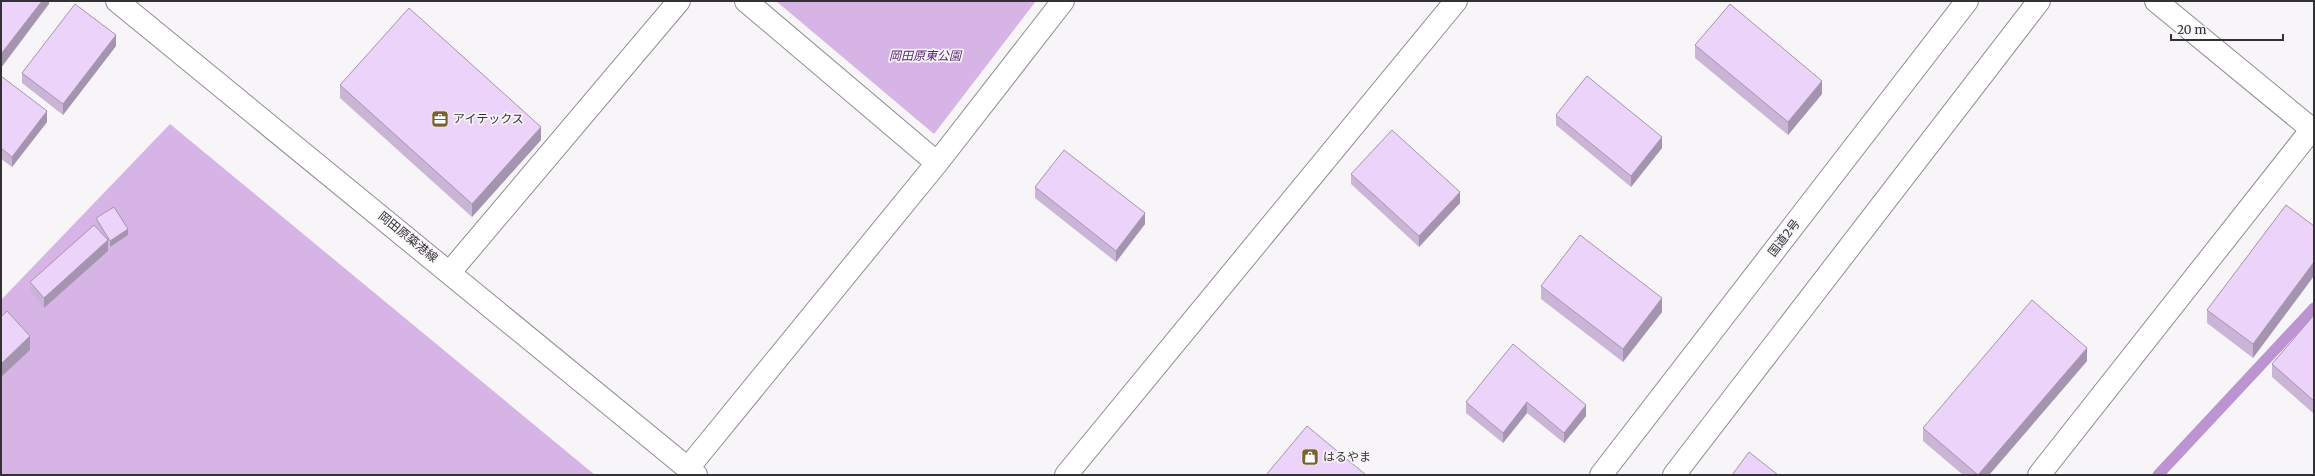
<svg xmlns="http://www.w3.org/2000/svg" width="2315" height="476" viewBox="0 0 2315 476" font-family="Merriweather,'Noto Sans JP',serif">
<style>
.green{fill:#d6b5e6}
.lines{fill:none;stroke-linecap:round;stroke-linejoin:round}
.stream{stroke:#bc94d1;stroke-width:11}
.minor-casing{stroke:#8f8d91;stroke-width:24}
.tertiary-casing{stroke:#8f8d91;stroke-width:24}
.trunk-casing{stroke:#8f8d91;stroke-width:24}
.minor{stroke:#fff;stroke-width:22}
.tertiary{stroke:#fff;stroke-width:22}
.trunk{stroke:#fff;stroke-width:22}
.wall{fill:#cbb5d7}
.shaded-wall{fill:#a594af}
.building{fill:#ecd3fa;stroke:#a594af}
.labels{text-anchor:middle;stroke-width:3.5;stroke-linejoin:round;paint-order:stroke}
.park-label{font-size:12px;font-style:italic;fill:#5c2972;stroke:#f8f5f9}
.poi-label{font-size:12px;fill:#323133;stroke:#f8f5f9;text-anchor:start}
.street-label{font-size:12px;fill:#323133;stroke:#f8f5f9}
</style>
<rect width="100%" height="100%" fill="#f8f5f9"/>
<path class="green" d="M 776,1 L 1036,1 L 934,134 Z
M 170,124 L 595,475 L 1,475 L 1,300 Z"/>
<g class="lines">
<path class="stream" d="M 2158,475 L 2314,308"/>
<defs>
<path id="minor" d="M 746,1 L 937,163
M 450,272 L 679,1
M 688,468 L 937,163 L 1063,1
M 1066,475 L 1456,1
M 2039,475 L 2312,129"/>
<path id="tertiary" d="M 117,1 L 696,475
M 2156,1 L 2314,131"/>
<path id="trunk" d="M 1601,475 L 1967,1
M 1674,475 L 2039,1"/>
</defs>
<use href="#minor" class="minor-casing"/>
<use href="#tertiary" class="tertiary-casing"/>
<use href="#trunk" class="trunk-casing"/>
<use href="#minor" class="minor"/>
<use href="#tertiary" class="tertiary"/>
<use href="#trunk" class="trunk"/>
</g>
<path class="wall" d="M 1695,45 L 1822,94 L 1788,135 L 1695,58 Z
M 116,46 L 63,115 L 22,83 L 22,73 Z
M 1,77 L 47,122 L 12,167 L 1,159 Z
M 340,85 L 541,140 L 472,217 L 340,98 Z
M 1556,115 L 1662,148 L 1631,187 L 1556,125 Z
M 1351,174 L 1460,203 L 1419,247 L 1351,184 Z
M 1035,187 L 1145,224 L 1116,262 L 1035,198 Z
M 2286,205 L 2253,358 L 2207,323 L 2207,310 Z
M 96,218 L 128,235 L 110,247 L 108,243 L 108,251 L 44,308 L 30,292 L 30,282 L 103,234 L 96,224 Z
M 1541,286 L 1662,312 L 1623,362 L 1541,299 Z
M 2314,315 L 2314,414 L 2272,377 L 2272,364 Z
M 1513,344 L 1586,416 L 1564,443 L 1527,413 L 1503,443 L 1466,413 L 1466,402 Z
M 2087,361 L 1989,475 L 1963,475 L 1923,441 L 1923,428 Z"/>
<path class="shaded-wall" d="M 42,1 L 49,1 L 49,4 L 1,68 L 1,54 Z
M 116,35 L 116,46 L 63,115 L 63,104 Z
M 1822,81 L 1822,94 L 1788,135 L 1788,122 Z
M 47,111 L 47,122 L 12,167 L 12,157 Z
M 541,127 L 541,140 L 472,217 L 472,204 Z
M 1662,137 L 1662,148 L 1631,187 L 1631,176 Z
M 1460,192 L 1460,203 L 1419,247 L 1419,236 Z
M 1145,213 L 1145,224 L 1116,262 L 1116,251 Z
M 128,229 L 128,235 L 110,247 L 110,241 Z
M 108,240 L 108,251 L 44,308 L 44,298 Z
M 2314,262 L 2314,276 L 2253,358 L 2253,344 Z
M 1662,298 L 1662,312 L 1623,362 L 1623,349 Z
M 30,336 L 30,350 L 1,377 L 1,364 Z
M 2087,348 L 2087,361 L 1989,475 L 1978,475 Z
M 1527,402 L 1527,413 L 1503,443 L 1503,433 Z
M 1586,405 L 1586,416 L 1564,443 L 1564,433 Z"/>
<path class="building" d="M 1,1 L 42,1 L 1,54 Z
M 75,4 L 116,35 L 63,104 L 22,73 Z
M 1730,4 L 1822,81 L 1788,122 L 1695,45 Z
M 409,8 L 541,127 L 472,204 L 340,85 Z
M 1,76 L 47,111 L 12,157 L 1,148 Z
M 1587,76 L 1662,137 L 1631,176 L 1556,115 Z
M 1392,130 L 1460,192 L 1419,236 L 1351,174 Z
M 1064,150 L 1145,213 L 1116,251 L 1035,187 Z
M 2286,205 L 2314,226 L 2314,262 L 2253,344 L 2207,310 Z
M 114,207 L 128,229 L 110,241 L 96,218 Z
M 94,225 L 108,240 L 44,298 L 30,282 Z
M 1580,235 L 1662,298 L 1623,349 L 1541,286 Z
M 2032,300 L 2087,348 L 1978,475 L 1923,428 Z
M 7,311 L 30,336 L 1,364 L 1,317 Z
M 2314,315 L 2314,401 L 2272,364 Z
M 1513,344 L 1586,405 L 1564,433 L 1527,402 L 1503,433 L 1466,402 Z
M 1307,426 L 1366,475 L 1266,475 Z
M 1749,452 L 1778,475 L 1732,475 Z"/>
<defs>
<symbol id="office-square" viewBox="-11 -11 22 22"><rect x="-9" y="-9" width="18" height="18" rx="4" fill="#796232" stroke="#f8f5f9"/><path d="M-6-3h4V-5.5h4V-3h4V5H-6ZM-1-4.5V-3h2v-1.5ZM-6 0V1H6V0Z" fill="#fff"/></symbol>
<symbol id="shop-square" viewBox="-11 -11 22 22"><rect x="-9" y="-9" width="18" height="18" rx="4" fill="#796232" stroke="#f8f5f9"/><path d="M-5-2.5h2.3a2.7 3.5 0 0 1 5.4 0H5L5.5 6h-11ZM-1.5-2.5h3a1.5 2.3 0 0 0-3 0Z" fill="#fff"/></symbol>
</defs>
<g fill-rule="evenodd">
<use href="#office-square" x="430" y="109" width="20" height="20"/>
<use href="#shop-square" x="1300" y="447" width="20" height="20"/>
</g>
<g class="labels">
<g class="park-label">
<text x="925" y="60">岡田原東公園</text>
</g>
<g class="poi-label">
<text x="453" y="123">アイテックス</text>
<text x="1323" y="461">はるやま</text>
</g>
<g class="street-label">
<text transform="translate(408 237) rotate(39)" y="4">岡田原築港線</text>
<text transform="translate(1784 238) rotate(-52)" y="4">国道2号</text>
</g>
</g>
<rect width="2315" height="476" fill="none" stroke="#323133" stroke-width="4"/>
<path d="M2171 34v6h112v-6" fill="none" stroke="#323133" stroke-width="2"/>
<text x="2177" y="34" font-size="12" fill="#323133" stroke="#f8f5f9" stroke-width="3" paint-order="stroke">20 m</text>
</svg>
